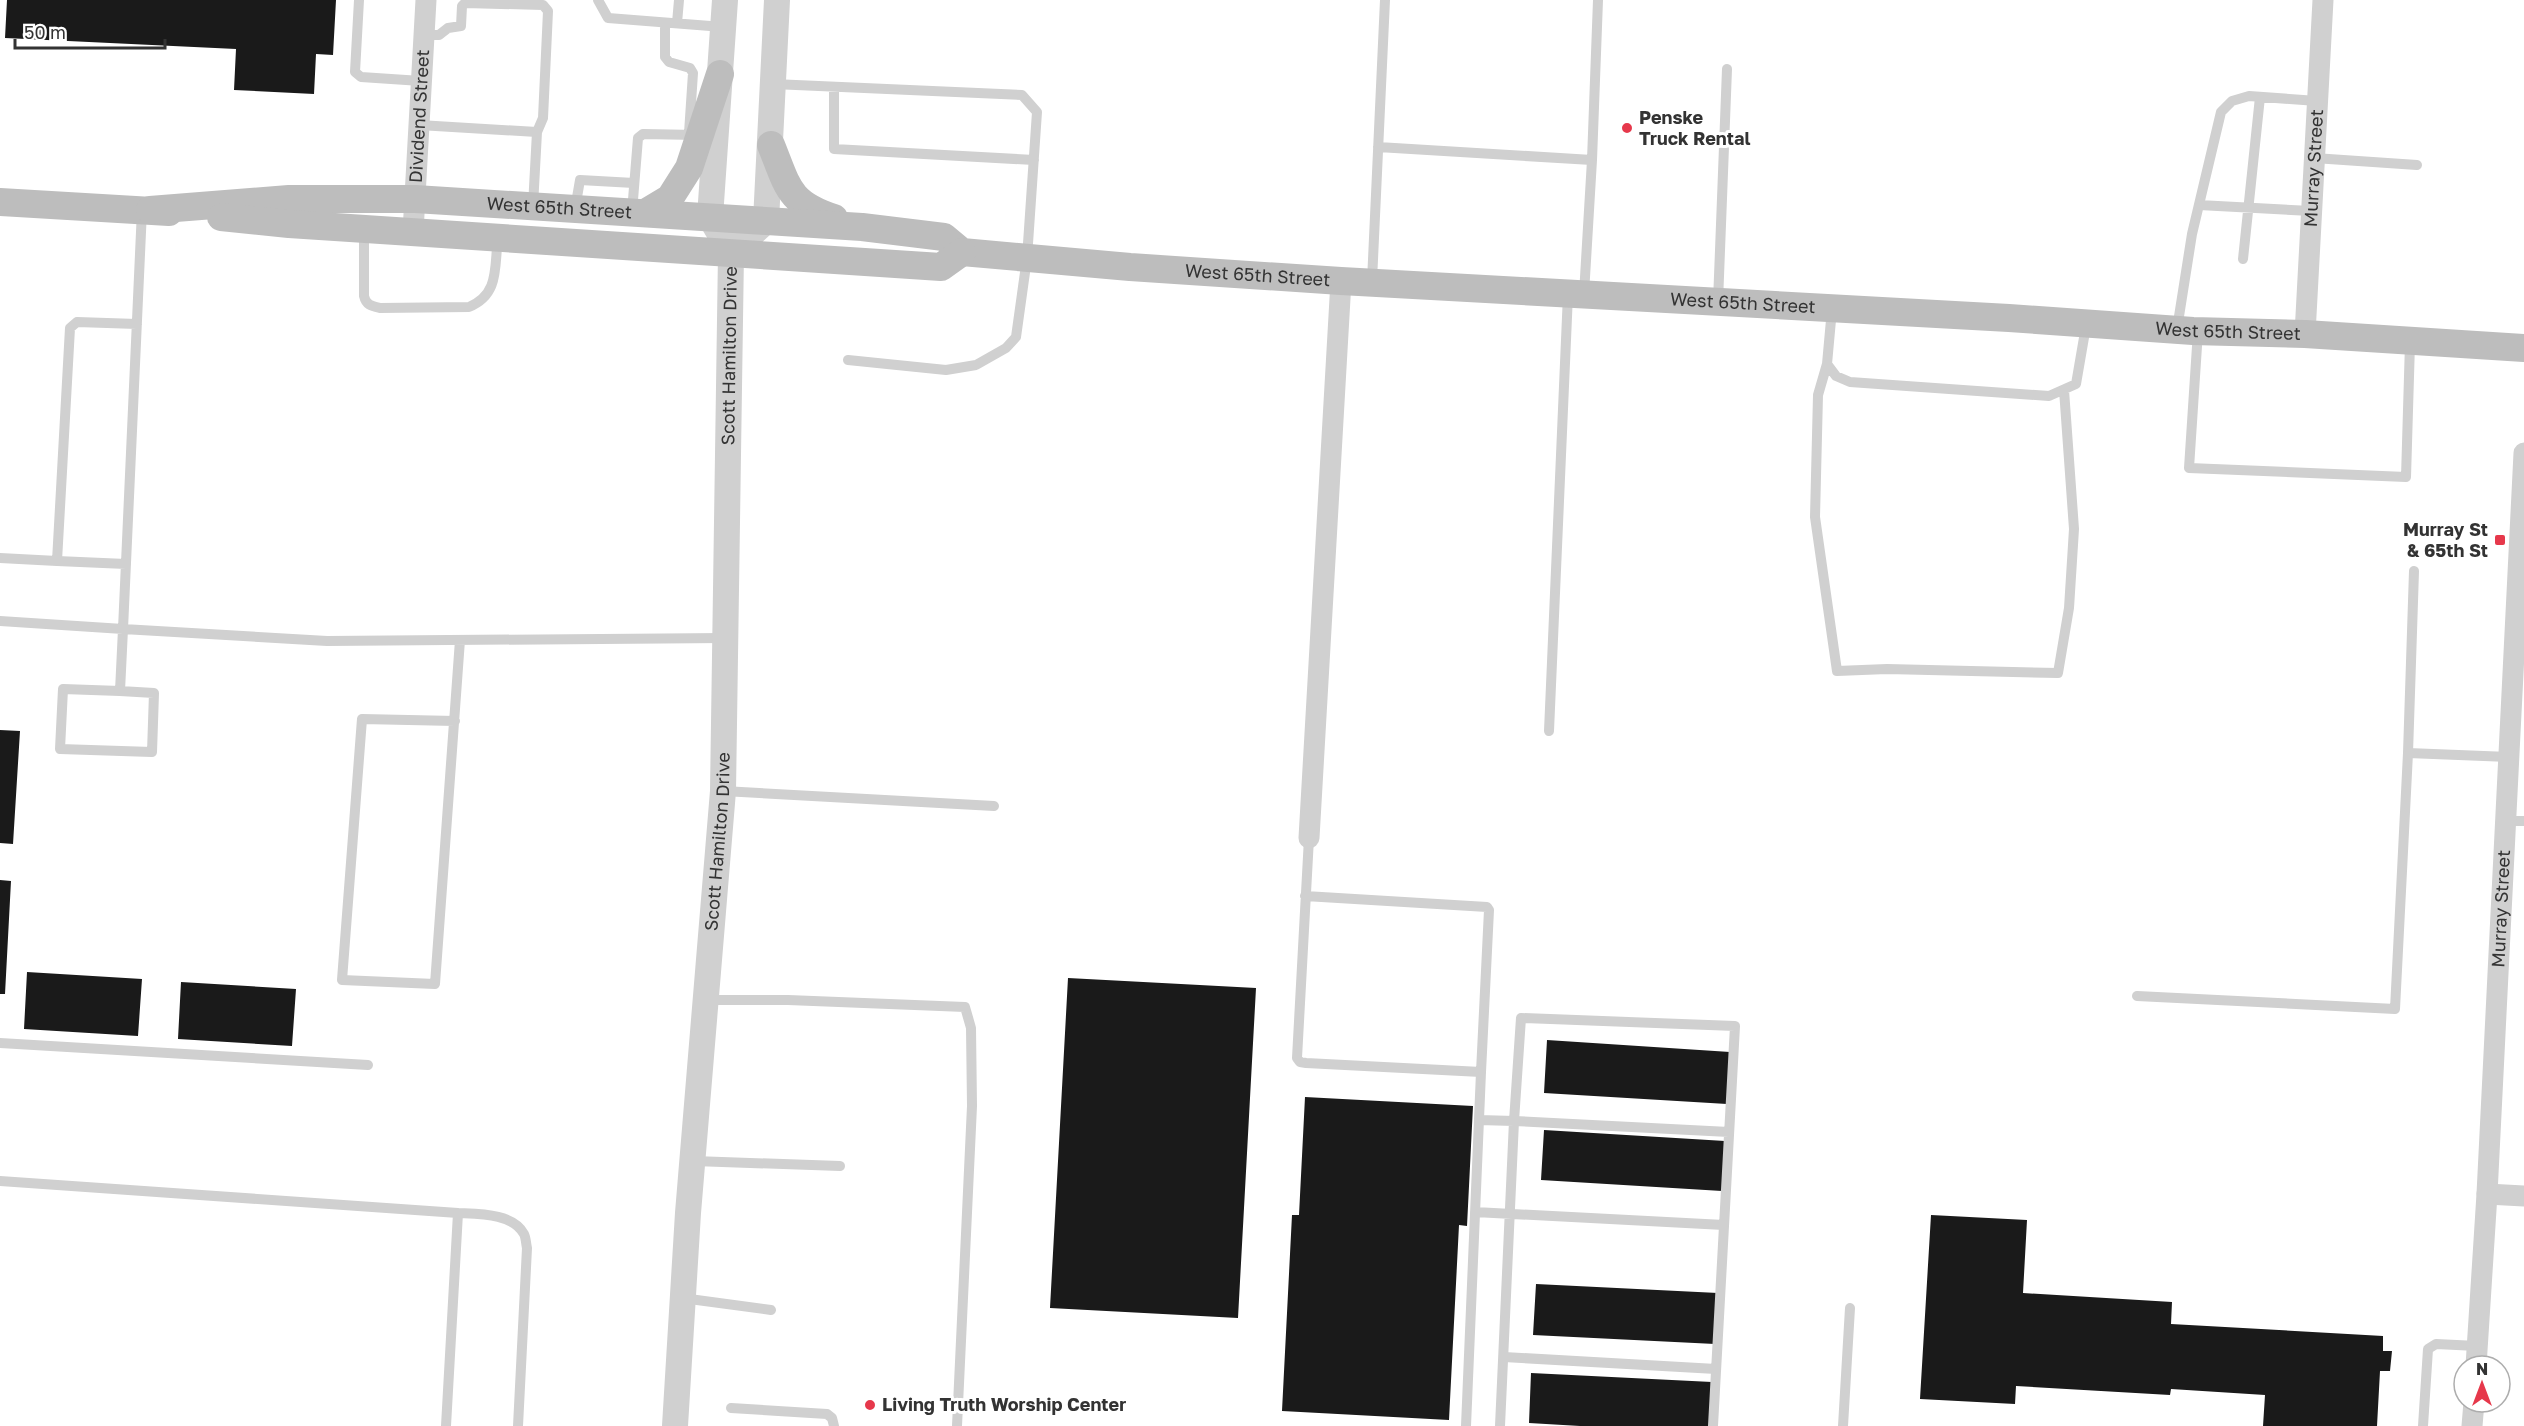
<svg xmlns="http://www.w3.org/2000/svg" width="2524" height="1426" viewBox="0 0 2524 1426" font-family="'Golos Text',sans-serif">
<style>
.building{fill:#1a1a1a}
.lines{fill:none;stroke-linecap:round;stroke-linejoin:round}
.service{stroke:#d0d0d0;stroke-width:10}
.minor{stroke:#d0d0d0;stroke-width:21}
.tertiary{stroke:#d0d0d0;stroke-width:26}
.secondary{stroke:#bdbdbd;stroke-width:28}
.poi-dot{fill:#e6384b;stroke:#fff;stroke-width:2}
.labels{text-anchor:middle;stroke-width:6;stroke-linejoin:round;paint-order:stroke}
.street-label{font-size:18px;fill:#333;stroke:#fff}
.poi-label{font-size:18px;font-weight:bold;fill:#333;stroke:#fff;text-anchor:start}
</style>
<rect width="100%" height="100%" fill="#fff"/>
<path class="building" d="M 7,0 L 336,0 L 333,55 L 316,54 L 314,94 L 234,90 L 236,49 L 5,38 Z
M 0,730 L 20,731 L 13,844 L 0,843 Z
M 0,880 L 11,881 L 5,994 L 0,994 Z
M 27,972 L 142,979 L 138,1036 L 24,1029 Z
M 1068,978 L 1256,988 L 1238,1318 L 1050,1308 Z
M 181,982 L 296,989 L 292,1046 L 178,1039 Z
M 1547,1040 L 1730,1052 L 1727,1104 L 1544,1093 Z
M 1305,1097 L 1473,1106 L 1467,1226 L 1459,1225 L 1449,1420 L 1282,1411 L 1292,1215 L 1299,1215 Z
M 1544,1130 L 1725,1141 L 1722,1191 L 1541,1180 Z
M 1931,1215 L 2027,1220 L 2023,1293 L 2172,1302 L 2171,1324 L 2383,1336 L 2383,1351 L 2392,1351 L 2390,1371 L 2380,1371 L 2377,1426 L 2263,1426 L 2265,1395 L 2171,1389 L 2170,1395 L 2016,1386 L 2015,1404 L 1920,1399 Z
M 1536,1284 L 1718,1293 L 1715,1344 L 1533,1335 Z
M 1531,1373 L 1712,1382 L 1710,1426 L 1580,1426 L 1529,1423 Z"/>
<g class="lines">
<path class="service" d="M 359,0 L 355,72 L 361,77 L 421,81
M 598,0 L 608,18 L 723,27
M 665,23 L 665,57 L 669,62 L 690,68 L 693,73 L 689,133
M 677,23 L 679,0
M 424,35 L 439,35 L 448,28 L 461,26 L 462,6 L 465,3 L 543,5 L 548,11 L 543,118 L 537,132 L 533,206
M 773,84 L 1022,95 L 1037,112 L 1027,258 L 1016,337 L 1006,348 L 976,365 L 946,370 L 848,360
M 834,87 L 834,149 L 1034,160
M 419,125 L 537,132
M 1378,147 L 1592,160
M 2314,158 L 2417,165
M 2199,205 L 2311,211
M 575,209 L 580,180 L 634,183
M 142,210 L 123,629 L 327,641 L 725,638
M 632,212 L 638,138 L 643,134 L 697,135
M 364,229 L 364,296 C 366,305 371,306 380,308 L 469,307 C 500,294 494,267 498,238
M 2243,259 L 2260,97
M 1372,281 L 1385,0
M 1584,294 L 1592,160 L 1598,0
M 1718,302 L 1727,69
M 1832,309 L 1827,364 L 1836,376 L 1850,382 L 2049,396 L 2076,384 L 2086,326
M 2177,329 L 2192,234 L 2221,112 L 2232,101 L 2249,96 L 2317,101
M 2198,331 L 2189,468 L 2406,477 L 2410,343
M 1827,364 L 1818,395 L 1815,517 L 1837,671 L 1887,669 L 2058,673 L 2069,608 L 2074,529 L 2064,390
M 0,558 L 57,561
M 126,564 L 57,561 L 70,328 L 77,322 L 137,324
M 0,621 L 123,629 L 120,691 L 154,693 L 152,752 L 60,749 L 63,689 L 120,691
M 455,721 L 362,719 L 342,980 L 435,984 L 460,640
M 1549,731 L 1568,294
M 2408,753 L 2414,571
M 723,791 L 994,806
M 2506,821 L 2524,821
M 1305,896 L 1487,907 L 1489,910 L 1481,1072 L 1306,1063 L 1300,1062 L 1297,1058 L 1309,838
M 2137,996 L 2395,1009 L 2408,753 L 2509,757
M 705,1000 L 788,1000 L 965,1007 L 971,1028 L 972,1106 L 957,1426
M 0,1043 L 368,1065
M 1479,1120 L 1514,1121 L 1521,1018 L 1735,1026 L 1713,1426
M 694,1161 L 840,1166
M 0,1181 L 458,1213
M 1475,1212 L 1724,1225
M 682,1298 L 771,1310
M 1504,1357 L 1716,1369
M 731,1408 L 827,1414 L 832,1418 L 834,1426
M 446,1426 L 458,1213 C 478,1214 513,1213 524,1234 C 526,1238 526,1244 527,1248 L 518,1426
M 1466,1426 L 1481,1072
M 1500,1426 L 1514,1121 L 1729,1132
M 1843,1426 L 1850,1308
M 2423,1426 L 2428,1349 L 2436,1344 L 2477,1346"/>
<g class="minor">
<path id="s1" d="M 413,232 L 426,0"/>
<path id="s2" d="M 2305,334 L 2323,0"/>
<path d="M 1309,838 L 1341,281"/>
<path d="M 2487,1194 L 2524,1196"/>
<path id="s3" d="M 2476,1366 L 2487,1194 L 2524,453"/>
<path d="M 2472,1426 L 2474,1402"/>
</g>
<g class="tertiary">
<path d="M 731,253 L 766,221 L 777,0"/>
<path id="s4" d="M 675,1426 L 688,1213 L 723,791 L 731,253 L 710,217 L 725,0"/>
</g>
<g class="secondary">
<path d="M 771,145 C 788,187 788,203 834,218"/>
<path d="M 0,202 L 169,212"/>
<path id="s5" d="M 150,210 L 289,199 L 415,199 L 862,227 L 944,237 L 962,252 L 1130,267 L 1341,281 L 2009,318 L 2193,331 L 2305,334 L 2524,348"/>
<path d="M 645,213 L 670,198 L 689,168 L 720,74"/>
<path d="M 221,217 L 289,224 L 941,267 L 962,252"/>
</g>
</g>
<g class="poi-dot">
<circle cx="1627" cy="128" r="6"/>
<rect x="2494" y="534" width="12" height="12" rx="3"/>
<circle cx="870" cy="1405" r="6"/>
</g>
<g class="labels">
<g class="street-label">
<text dy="6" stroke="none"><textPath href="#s1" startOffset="116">Dividend Street</textPath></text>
<text dy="6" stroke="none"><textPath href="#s2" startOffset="166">Murray Street</textPath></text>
<text dy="6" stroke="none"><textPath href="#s5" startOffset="410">West 65th Street</textPath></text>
<text dy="6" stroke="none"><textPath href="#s5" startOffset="1116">West 65th Street</textPath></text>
<text dy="6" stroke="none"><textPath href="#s5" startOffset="1602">West 65th Street</textPath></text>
<text dy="6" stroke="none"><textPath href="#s5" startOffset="2088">West 65th Street</textPath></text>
<text dy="6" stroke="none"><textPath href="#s4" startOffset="1072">Scott Hamilton Drive</textPath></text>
<text dy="6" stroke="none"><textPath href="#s4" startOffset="586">Scott Hamilton Drive</textPath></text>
<text dy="6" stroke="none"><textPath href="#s3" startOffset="458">Murray Street</textPath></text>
</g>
<g class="poi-label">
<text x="1639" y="124">Penske<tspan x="1639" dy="21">Truck Rental</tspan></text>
<text x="2488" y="536" text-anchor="end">Murray St<tspan x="2488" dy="21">&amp; 65th St</tspan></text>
<text x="882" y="1411">Living Truth Worship Center</text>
</g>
</g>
<g transform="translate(2482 1384)"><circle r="28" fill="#ffffff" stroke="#adadad" stroke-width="1.5"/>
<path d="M0-4.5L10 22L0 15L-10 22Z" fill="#e6384b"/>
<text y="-9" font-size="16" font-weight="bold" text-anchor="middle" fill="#333333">N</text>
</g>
<path d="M15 39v9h150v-9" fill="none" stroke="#333333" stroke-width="3"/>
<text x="24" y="39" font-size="18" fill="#333333" stroke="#ffffff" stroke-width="4.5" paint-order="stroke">50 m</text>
</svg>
